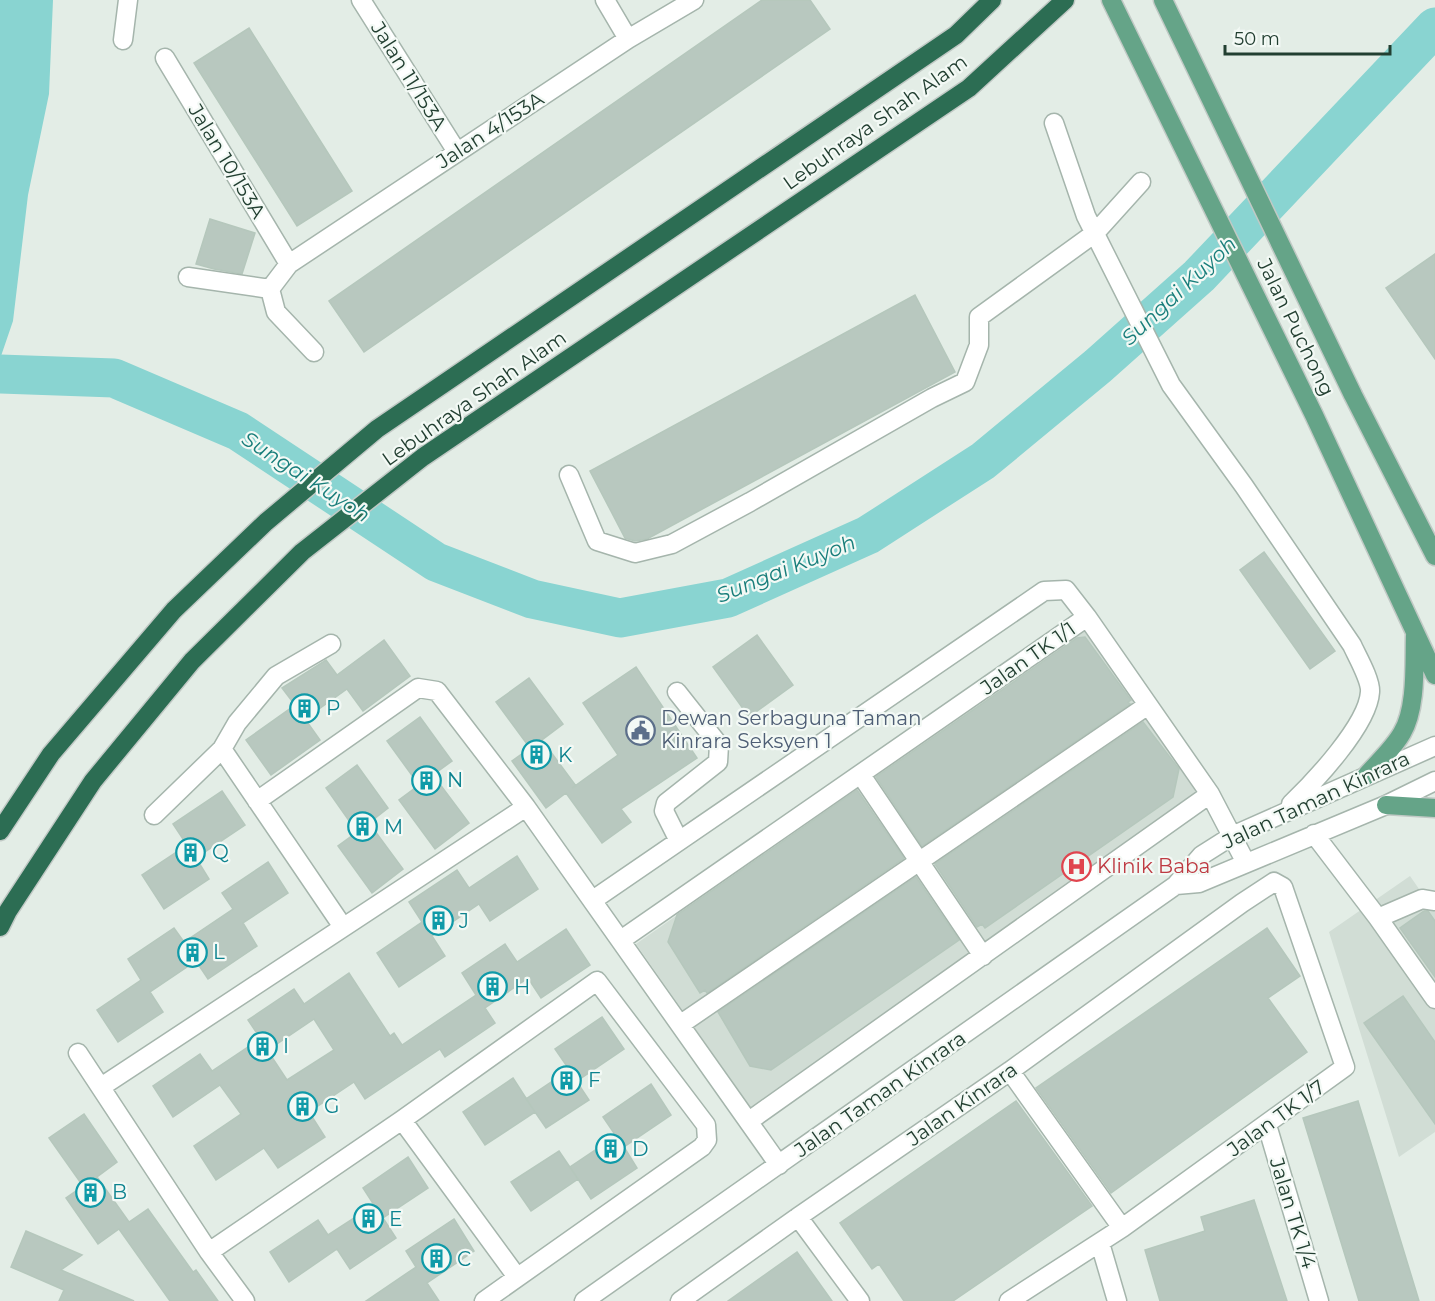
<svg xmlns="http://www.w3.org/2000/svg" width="1435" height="1301" viewBox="0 0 1435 1301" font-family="Montserrat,sans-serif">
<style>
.built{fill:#d1ddd5}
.water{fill:#89d4d1}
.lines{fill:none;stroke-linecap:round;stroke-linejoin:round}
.river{stroke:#89d4d1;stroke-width:39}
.building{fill:#b8c8bf;stroke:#b5c7bc;stroke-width:1.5}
.minor-casing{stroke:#a5b5ac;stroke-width:21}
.major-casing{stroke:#c1c9c5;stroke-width:21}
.highway-casing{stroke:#c1c9c5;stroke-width:21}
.minor{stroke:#fff;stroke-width:18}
.major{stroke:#65a488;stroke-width:18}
.highway{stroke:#2c6d53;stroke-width:18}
.labels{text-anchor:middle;stroke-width:4.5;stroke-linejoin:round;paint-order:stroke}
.street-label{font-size:20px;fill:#223f31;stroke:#f3f9f5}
.culture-label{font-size:20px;fill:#0d838f;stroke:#f3f9f5;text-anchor:start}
.service-label{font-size:20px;fill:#4e5e75;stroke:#f3f9f5;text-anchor:start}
.health-label{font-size:20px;fill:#be3a42;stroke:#f3f9f5;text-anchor:start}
.water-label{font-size:21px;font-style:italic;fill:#197e7b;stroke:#f3f9f5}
</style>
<rect width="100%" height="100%" fill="#e3ede6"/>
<path class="built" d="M 1084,629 L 1199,793 L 751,1108 L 636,944 Z
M 1410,876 L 1435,912 L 1435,1132 L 1399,1157 L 1329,932 Z"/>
<path class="water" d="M 0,0 L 53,0 L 49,94 L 28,195 L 13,321 L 0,359 Z"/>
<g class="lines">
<path class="river" d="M 0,374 L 114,378 L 238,431 L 436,562 L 532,599 L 620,618 L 728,598 L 868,535 L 983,461 L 1098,366 L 1199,276 L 1435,27"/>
</g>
<path class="building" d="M 762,0 L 810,0 L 830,29 L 364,352 L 329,301 Z
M 249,28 L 352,191 L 297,226 L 194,63 Z
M 210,219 L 255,233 L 242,274 L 214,269 L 196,264 Z
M 1435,254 L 1435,359 L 1386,288 Z
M 915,295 L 955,372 L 647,539 L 635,541 L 625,538 L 590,471 Z
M 1264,552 L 1335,651 L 1310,669 L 1240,570 Z
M 757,635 L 793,685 L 749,717 L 713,667 Z
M 1085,637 L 1131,700 L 1128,702 L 1130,704 L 922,846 L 876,777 L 1077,638 Z
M 384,640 L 410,676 L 363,711 L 347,689 L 305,719 L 320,740 L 271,775 L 246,740 L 295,705 L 282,688 L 326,660 L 337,675 Z
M 636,667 L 697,758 L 621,809 L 631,822 L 602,843 L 566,793 L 546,808 L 512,761 L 530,748 L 496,702 L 529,678 L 563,724 L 542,740 L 576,786 L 572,788 L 618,755 L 583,703 Z
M 420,717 L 452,761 L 433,775 L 469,823 L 435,849 L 399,800 L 419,785 L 387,741 Z
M 1143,722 L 1179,769 L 1173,797 L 985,928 L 982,924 L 977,927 L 935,864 Z
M 357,765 L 388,808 L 369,823 L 403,869 L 372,893 L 338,846 L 357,832 L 326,788 Z
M 857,790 L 904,858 L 707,993 L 705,990 L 700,993 L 668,942 L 677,915 Z
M 222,791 L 245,825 L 196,858 L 209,879 L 164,909 L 142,875 L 187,845 L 173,824 Z
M 517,856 L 538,889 L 490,921 L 479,904 L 432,936 L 445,956 L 399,987 L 377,953 L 422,922 L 409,902 L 457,870 L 469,888 Z
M 268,862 L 288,893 L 243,923 L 257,946 L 208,979 L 196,961 L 150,992 L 163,1012 L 118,1042 L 97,1010 L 141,980 L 128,959 L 174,928 L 184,942 L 233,909 L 222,893 Z
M 916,877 L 959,940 L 771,1070 L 750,1066 L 718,1012 Z
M 1424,911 L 1428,911 L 1435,921 L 1435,977 L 1400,928 Z
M 1267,928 L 1300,976 L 1268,998 L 1307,1052 L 1111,1193 L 1036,1088 Z
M 566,929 L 590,965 L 541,998 L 528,978 L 485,1008 L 495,1023 L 445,1057 L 440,1049 L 365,1099 L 354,1082 L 309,1112 L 325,1137 L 278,1168 L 264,1148 L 216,1180 L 194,1146 L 241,1114 L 220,1085 L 173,1117 L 153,1086 L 200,1054 L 212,1071 L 260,1039 L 287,1080 L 334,1050 L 314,1019 L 268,1050 L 248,1020 L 294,989 L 304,1004 L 349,973 L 390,1036 L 394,1033 L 402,1045 L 476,995 L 462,973 L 505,944 L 517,962 Z
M 1403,996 L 1435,1042 L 1435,1124 L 1364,1023 Z
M 602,1017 L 624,1049 L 577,1081 L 555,1049 Z
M 569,1070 L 589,1100 L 546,1128 L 526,1099 Z
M 513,1078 L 535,1112 L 485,1145 L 463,1112 Z
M 651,1084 L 671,1115 L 624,1147 L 637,1168 L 591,1199 L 570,1167 L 616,1136 L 603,1117 Z
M 1016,1101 L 1092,1206 L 953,1301 L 904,1301 L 879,1264 L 872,1269 L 840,1223 Z
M 1358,1101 L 1419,1301 L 1359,1301 L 1303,1118 Z
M 84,1114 L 117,1162 L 97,1177 L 129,1222 L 148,1209 L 193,1272 L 196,1270 L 218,1301 L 170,1301 L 119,1229 L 98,1244 L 66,1198 L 83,1186 L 49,1138 Z
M 559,1151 L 578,1179 L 531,1211 L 511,1182 Z
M 408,1157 L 428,1188 L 383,1218 L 396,1238 L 350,1269 L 337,1249 L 289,1282 L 270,1252 L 318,1220 L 328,1235 L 374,1205 L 376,1208 L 363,1188 Z
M 1254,1200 L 1287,1301 L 1160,1301 L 1145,1250 L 1205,1231 L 1201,1217 Z
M 454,1219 L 474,1251 L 427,1283 L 439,1301 L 366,1301 L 416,1267 L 406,1251 Z
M 26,1231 L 82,1255 L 61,1270 L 134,1301 L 59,1301 L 64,1290 L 11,1267 Z
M 797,1252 L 832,1301 L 728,1301 Z"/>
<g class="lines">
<defs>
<path id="minor" d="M 361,0 L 457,152
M 605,0 L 628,39
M 123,40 L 128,0
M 165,58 L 289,264
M 1054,123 L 1086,216 L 1171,385 L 1244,486 L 1352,645 C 1357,656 1371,680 1370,692 C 1368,725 1314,782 1291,804
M 188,277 L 270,289 L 289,264 L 628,39 L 694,0
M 270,289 L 276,312 L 314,352
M 569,475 L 597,541 L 635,553 L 672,544 L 750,502 L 932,398 L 965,382 L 979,345 L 979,317 L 1095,233 L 1141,182
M 677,692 L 719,745 L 718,762 L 666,803 L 664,811 L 679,841
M 222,749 L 343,927
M 861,775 L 983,956
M 257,801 L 418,688 L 437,691 L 526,807 L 779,1165
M 154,815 L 222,749 L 237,723 L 276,676 L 331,644
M 1314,834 L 1378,918 L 1435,999
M 1176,885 L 1199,883 L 1386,805 L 1435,781
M 593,900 L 1044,591 L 1066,590 L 1087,617 L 1210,794 L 1246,863
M 1378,918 L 1422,899 L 1435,901
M 621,940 L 1087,617
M 681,1024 L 1148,705
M 78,1053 L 209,1252 L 245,1301
M 1010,1071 L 1122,1228
M 101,1087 L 526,807
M 402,1120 L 517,1277
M 749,1121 L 1210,794
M 1267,1125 L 1319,1301
M 798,1217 L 860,1301
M 1100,1243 L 1117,1301
M 209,1252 L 402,1120 L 597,981 L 706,1125 L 707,1140 L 702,1147 L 484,1301
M 584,1301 L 1176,885 L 1202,855 L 1232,836 L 1435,746
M 680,1301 L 798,1217 L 1010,1071 L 1242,903 L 1274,882 L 1283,887 L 1345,1067 L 1122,1228 L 1009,1301"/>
<path id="major" d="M 1111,0 L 1314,415 L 1435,675
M 1163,0 L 1353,395 L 1435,556
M 1365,777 C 1377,763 1393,749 1402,733 C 1417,708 1414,663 1415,635
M 1386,805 L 1435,808"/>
<path id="highway" d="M 0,831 L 51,754 L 174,610 L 266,522 L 377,429 L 956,35 L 992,0
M 0,927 L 8,911 L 93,781 L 192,661 L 302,552 L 423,457 L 969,88 L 1065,0"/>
</defs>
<use href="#minor" class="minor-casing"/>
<use href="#major" class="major-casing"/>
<use href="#highway" class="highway-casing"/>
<use href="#minor" class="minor"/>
<use href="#major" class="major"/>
<use href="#highway" class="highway"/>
</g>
<defs>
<symbol id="building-ring" viewBox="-11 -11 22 22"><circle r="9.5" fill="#f3f9f5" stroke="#0f9aa8" stroke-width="1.5"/><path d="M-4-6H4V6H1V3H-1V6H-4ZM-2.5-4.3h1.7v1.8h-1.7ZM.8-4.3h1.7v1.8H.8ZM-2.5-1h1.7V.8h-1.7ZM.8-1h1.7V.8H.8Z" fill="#0f9aa8"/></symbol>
<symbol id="civic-ring" viewBox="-11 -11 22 22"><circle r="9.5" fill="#f3f9f5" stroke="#5c6f8a" stroke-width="1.5"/><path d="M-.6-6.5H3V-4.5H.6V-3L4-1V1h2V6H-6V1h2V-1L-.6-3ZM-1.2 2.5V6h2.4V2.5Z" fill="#5c6f8a"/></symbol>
<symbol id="hospital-ring" viewBox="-11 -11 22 22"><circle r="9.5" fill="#f3f9f5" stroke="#e0444e" stroke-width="1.5"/><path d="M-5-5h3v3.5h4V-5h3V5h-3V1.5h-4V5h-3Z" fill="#e0444e"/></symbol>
</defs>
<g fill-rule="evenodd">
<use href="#building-ring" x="288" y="692" width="33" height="33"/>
<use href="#civic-ring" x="624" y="714" width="33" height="33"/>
<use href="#building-ring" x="520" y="738" width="33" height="33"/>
<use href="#building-ring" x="410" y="764" width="33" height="33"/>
<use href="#building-ring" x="346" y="810" width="33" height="33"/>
<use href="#building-ring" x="174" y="836" width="33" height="33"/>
<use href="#hospital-ring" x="1060" y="850" width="33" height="33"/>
<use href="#building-ring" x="422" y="904" width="33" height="33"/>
<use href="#building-ring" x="176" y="936" width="33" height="33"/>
<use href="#building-ring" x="476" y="970" width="33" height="33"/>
<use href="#building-ring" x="246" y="1030" width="33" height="33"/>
<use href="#building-ring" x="550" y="1064" width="33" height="33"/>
<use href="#building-ring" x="286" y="1090" width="33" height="33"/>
<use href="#building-ring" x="594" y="1132" width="33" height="33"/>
<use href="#building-ring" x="74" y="1176" width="33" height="33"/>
<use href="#building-ring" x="352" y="1202" width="33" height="33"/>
<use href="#building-ring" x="420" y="1242" width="33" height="33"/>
</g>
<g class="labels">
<g class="street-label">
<text transform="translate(409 76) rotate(58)" y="7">Jalan 11/153A</text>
<text transform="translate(875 122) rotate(-35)" y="7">Lebuhraya Shah Alam</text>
<text transform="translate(490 130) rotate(-33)" y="7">Jalan 4/153A</text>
<text transform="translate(227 161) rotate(59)" y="7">Jalan 10/153A</text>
<text transform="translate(1296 327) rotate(64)" y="7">Jalan Puchong</text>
<text transform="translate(474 398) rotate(-35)" y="7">Lebuhraya Shah Alam</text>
<text transform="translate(1028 658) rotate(-35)" y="7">Jalan TK 1/1</text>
<text transform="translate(1316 800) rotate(-25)" y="7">Jalan Taman Kinrara</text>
<text transform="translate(880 1094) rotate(-35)" y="7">Jalan Taman Kinrara</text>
<text transform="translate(962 1104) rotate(-35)" y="7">Jalan Kinrara</text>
<text transform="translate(1276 1118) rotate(-36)" y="7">Jalan TK 1/7</text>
<text transform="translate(1293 1213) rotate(73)" y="7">Jalan TK 1/4</text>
</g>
<g class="culture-label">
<text x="326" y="715">P</text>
<text x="558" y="762">K</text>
<text x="447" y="787">N</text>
<text x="384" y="834">M</text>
<text x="212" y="859">Q</text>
<text x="459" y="928">J</text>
<text x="213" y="959">L</text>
<text x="514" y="994">H</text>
<text x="283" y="1053">I</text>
<text x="588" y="1087">F</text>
<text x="324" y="1113">G</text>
<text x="632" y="1156">D</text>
<text x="112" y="1199">B</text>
<text x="389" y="1226">E</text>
<text x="457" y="1266">C</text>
</g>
<g class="service-label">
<text x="661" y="725">Dewan Serbaguna Taman<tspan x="661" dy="23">Kinrara Seksyen 1</tspan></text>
</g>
<g class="health-label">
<text x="1097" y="873">Klinik Baba</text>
</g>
<g class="water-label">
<text transform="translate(1179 291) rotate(-43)" y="7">Sungai Kuyoh</text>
<text transform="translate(306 477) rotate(33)" y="7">Sungai Kuyoh</text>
<text transform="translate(786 569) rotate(-22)" y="7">Sungai Kuyoh</text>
</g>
</g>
<path d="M1225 45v9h165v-9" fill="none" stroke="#223f31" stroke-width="3"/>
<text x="1234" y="45" font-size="18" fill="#223f31" stroke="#f3f9f5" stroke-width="4.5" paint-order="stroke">50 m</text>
</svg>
